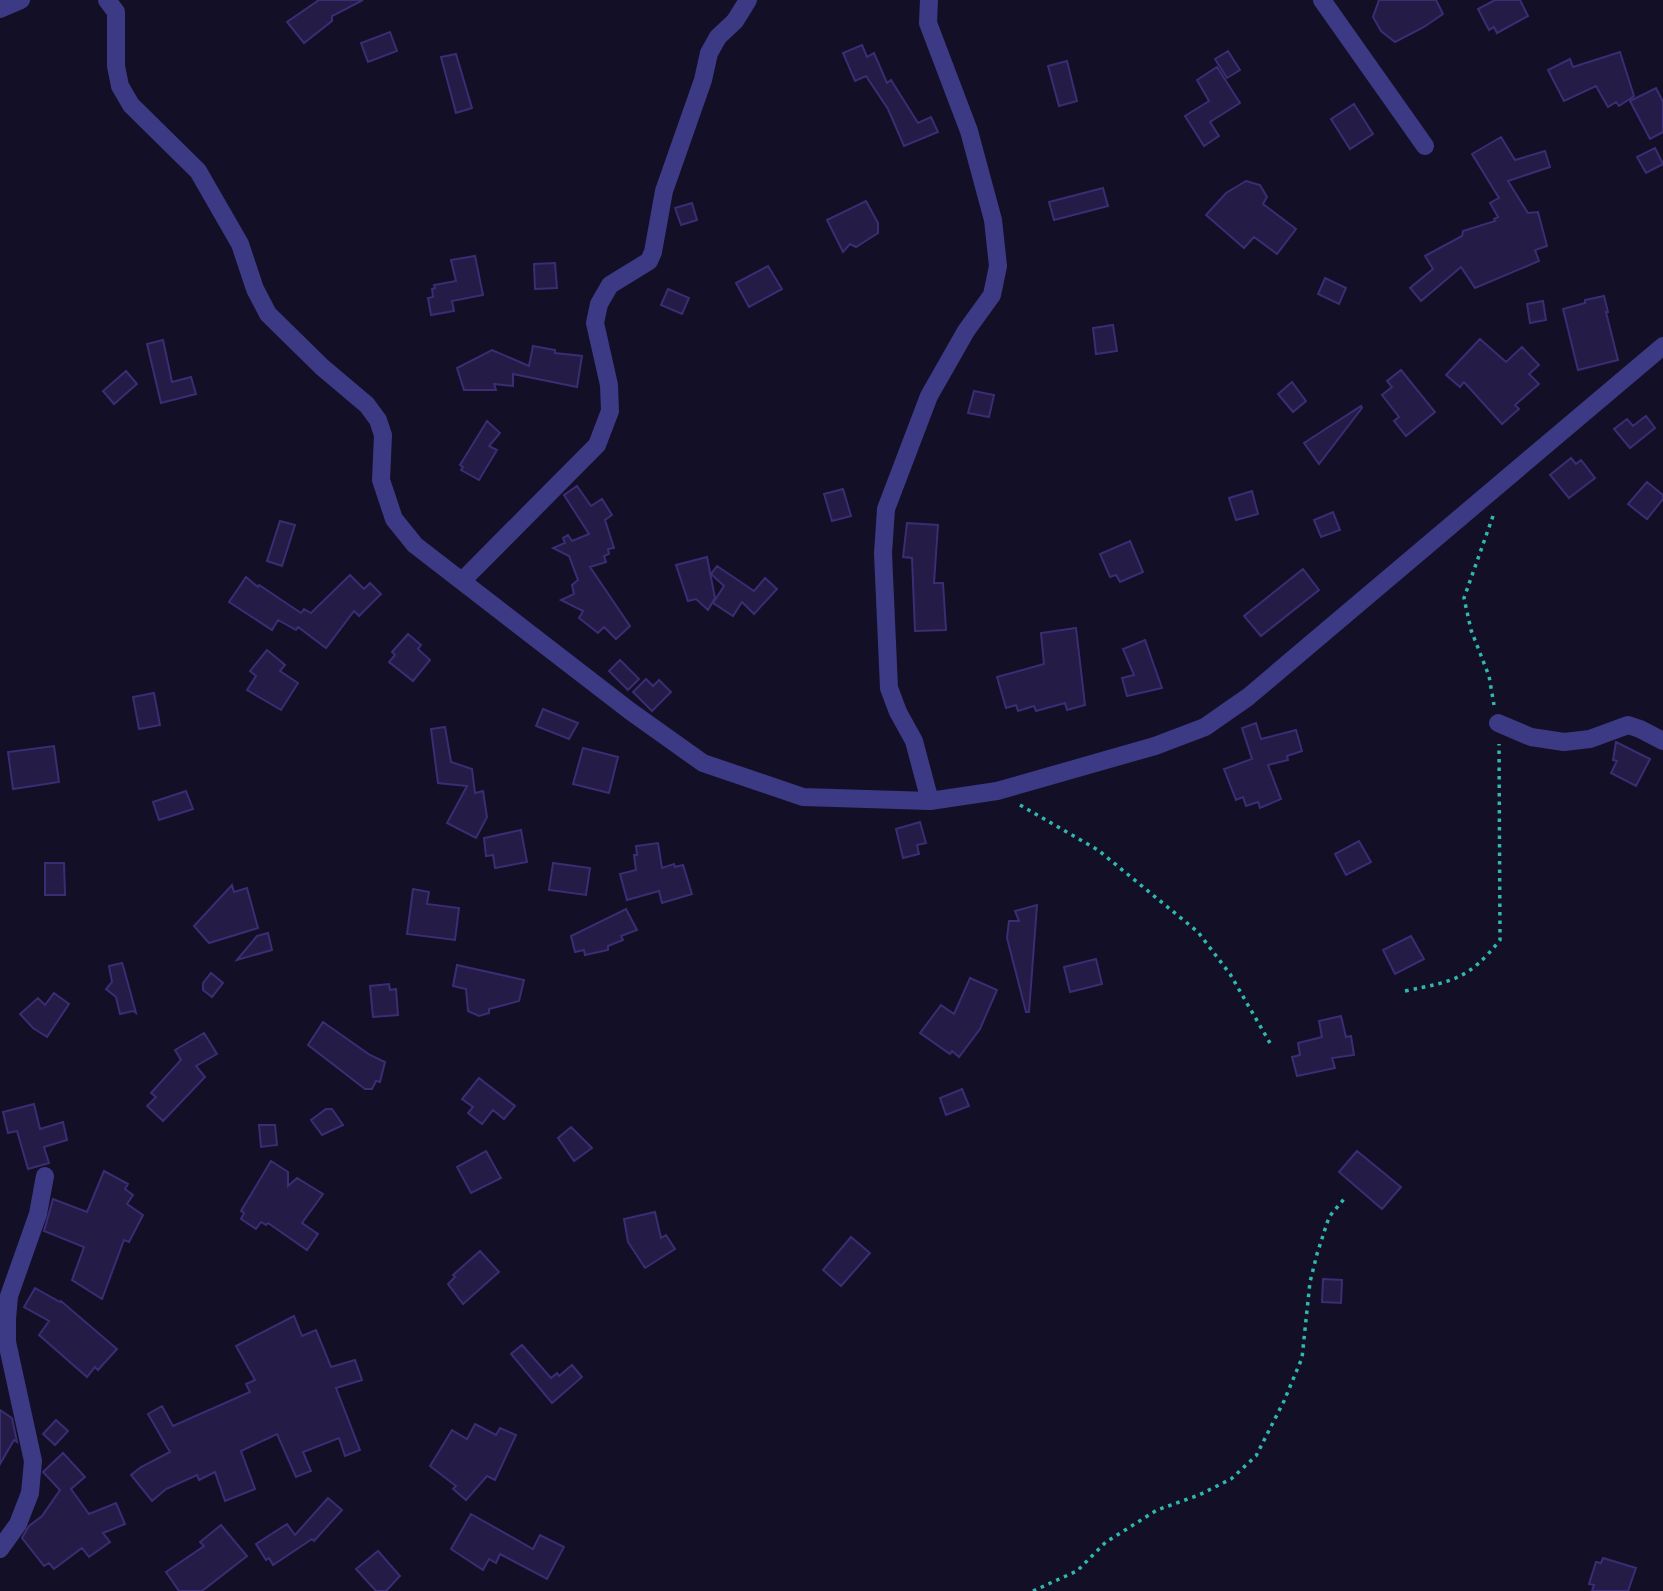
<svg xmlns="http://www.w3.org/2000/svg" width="1663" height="1591" viewBox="0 0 1663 1591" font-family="Rubik,sans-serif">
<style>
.building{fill:#241b47;stroke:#3b2d73;stroke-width:2}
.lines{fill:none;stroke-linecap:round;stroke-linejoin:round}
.path{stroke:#2fb8b0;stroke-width:3.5;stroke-dasharray:3.5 5;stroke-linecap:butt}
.minor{stroke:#3d3a85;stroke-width:18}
</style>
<rect width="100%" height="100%" fill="#130f26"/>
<path class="building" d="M 319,0 L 363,0 L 332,16 L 332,21 L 304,43 L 287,22 Z
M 1379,0 L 1436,0 L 1443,14 L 1424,27 L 1395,42 L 1381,31 L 1373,17 Z
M 1495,0 L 1520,0 L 1528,16 L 1497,33 L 1494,27 L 1489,30 L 1478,9 Z
M 390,32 L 397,51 L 368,62 L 361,43 Z
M 862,45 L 867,57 L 874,53 L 887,83 L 891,80 L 918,123 L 931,117 L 938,132 L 904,146 L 888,109 L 866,76 L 855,81 L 843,53 Z
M 1228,51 L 1240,70 L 1227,78 L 1215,59 Z
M 1620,52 L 1634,96 L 1619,106 L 1616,102 L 1608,107 L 1596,86 L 1564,101 L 1548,70 L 1570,59 L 1573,67 Z
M 456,54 L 472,108 L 456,113 L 441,57 Z
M 1067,61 L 1077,101 L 1059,106 L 1048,66 Z
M 1217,67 L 1240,103 L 1210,122 L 1219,136 L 1204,146 L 1185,116 L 1209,101 L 1197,80 Z
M 1656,88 L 1663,102 L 1663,132 L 1650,139 L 1630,101 Z
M 1354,104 L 1373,134 L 1350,149 L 1331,119 Z
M 1501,137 L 1515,160 L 1545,151 L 1550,167 L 1508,181 L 1528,213 L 1538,212 L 1547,246 L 1535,250 L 1539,261 L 1475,288 L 1461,267 L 1421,301 L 1410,288 L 1433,269 L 1425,256 L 1462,236 L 1463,231 L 1495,221 L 1494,219 L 1498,217 L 1490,203 L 1499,198 L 1472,154 Z
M 1655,148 L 1663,164 L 1646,173 L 1637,157 Z
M 1246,181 L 1260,185 L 1267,197 L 1263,204 L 1296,229 L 1277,254 L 1254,237 L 1244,248 L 1206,215 L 1226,193 Z
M 1103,188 L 1108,206 L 1054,220 L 1049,202 Z
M 866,201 L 878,223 L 878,233 L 856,247 L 850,244 L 843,252 L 827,220 Z
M 692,203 L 697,220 L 681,225 L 675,208 Z
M 475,256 L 483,295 L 452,301 L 454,311 L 431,315 L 428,298 L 433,297 L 432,289 L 435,288 L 434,285 L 456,281 L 451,260 Z
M 555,263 L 557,288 L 535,289 L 534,264 Z
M 768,266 L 782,289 L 749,307 L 736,283 Z
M 1325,278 L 1346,288 L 1339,304 L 1318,294 Z
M 668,289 L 689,298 L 682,314 L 661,305 Z
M 1604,296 L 1608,312 L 1606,312 L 1618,360 L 1578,370 L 1563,309 L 1585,303 L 1585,300 Z
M 1543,301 L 1546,320 L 1530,323 L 1527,304 Z
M 1113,325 L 1117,351 L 1096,354 L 1093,328 Z
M 1480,339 L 1506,362 L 1522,347 L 1539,365 L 1529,374 L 1539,384 L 1515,405 L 1519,409 L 1502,424 L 1464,382 L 1460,387 L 1446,375 Z
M 163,340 L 172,382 L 191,377 L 196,394 L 161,403 L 147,344 Z
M 533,346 L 555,350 L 555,353 L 582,356 L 577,387 L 513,374 L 513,386 L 494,384 L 496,390 L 464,390 L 457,368 L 492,350 L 529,366 Z
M 1401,370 L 1435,412 L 1406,436 L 1394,421 L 1399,417 L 1382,395 L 1392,387 L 1387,381 Z
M 126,371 L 137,384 L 114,404 L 103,391 Z
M 1292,382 L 1306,401 L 1293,412 L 1278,394 Z
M 974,391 L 994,395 L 989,417 L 968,413 Z
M 1361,406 L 1362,408 L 1319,464 L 1304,443 Z
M 1646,416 L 1655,428 L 1630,448 L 1614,429 L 1627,419 L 1633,426 Z
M 487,421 L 500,433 L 489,446 L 497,450 L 479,480 L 461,470 L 463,467 L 460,465 Z
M 1571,458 L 1576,464 L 1581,460 L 1595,478 L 1569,498 L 1550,475 Z
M 1647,482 L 1663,495 L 1663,499 L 1647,519 L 1628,504 Z
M 577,486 L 591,506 L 602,499 L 612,515 L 605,520 L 614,548 L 608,549 L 609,554 L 604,556 L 606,562 L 590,567 L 630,626 L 616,639 L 604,627 L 598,633 L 579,618 L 583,611 L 561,600 L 574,594 L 572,585 L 578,580 L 569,556 L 553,548 L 565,543 L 563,538 L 568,535 L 572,541 L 589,534 L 564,495 Z
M 843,489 L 851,516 L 832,521 L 824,494 Z
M 1252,491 L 1258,514 L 1236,520 L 1229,498 Z
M 1333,512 L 1340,530 L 1321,537 L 1314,520 Z
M 280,521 L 295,525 L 282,566 L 267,561 Z
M 907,523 L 938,525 L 934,583 L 943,583 L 946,630 L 915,631 L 912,558 L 903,557 Z
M 1130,541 L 1143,572 L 1120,582 L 1116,575 L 1110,577 L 1100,554 Z
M 707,557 L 715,598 L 708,610 L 696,599 L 688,601 L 676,565 Z
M 717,566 L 754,591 L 765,578 L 777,589 L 754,614 L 742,602 L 733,616 L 713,603 L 724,586 L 711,574 Z
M 1303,569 L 1319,590 L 1261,636 L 1244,616 Z
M 350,575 L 364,589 L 370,583 L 381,594 L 359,616 L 354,611 L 326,648 L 298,627 L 296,630 L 278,620 L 272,630 L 229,602 L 246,577 L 258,587 L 259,585 L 301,613 L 304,609 L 311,613 Z
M 1076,628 L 1085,705 L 1067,710 L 1065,703 L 1036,711 L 1034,706 L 1018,711 L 1016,705 L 1006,708 L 997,677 L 1044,664 L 1041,633 Z
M 408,634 L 421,645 L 418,649 L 430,660 L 413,681 L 389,662 L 395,655 L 392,652 Z
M 1145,640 L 1162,688 L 1127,696 L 1122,678 L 1134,675 L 1123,649 Z
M 267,650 L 285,665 L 280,671 L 298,683 L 281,710 L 247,690 L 256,676 L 250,671 Z
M 620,660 L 639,679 L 628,690 L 609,671 Z
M 646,679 L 653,686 L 659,680 L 671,692 L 652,711 L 633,692 Z
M 154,693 L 160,725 L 139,729 L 133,697 Z
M 543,709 L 578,723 L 569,739 L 536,726 Z
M 1256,723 L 1261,739 L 1296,730 L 1302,751 L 1287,756 L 1288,760 L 1268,765 L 1281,799 L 1260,808 L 1258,802 L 1246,806 L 1243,797 L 1236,800 L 1224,769 L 1252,759 L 1242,728 Z
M 445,727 L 451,762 L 472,769 L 475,793 L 483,791 L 487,817 L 476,838 L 447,823 L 467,786 L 438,783 L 431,729 Z
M 1616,742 L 1650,759 L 1636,786 L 1611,773 L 1617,761 L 1613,760 Z
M 54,746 L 59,782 L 13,789 L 8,752 Z
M 583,748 L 618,757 L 609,793 L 573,784 Z
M 186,791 L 193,809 L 159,820 L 153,802 Z
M 920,822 L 926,843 L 917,845 L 919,854 L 903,858 L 896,829 Z
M 521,830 L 527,862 L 495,868 L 493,855 L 486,856 L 484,838 Z
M 1359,841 L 1371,862 L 1346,875 L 1335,854 Z
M 658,843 L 662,868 L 674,864 L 675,867 L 683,865 L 692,894 L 662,903 L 659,891 L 627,900 L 620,874 L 636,870 L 634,855 L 637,855 L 636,846 Z
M 45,863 L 64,863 L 65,895 L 45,895 Z
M 553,863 L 590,868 L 586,895 L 549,890 Z
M 232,885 L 234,892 L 247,888 L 258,928 L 209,943 L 194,926 Z
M 413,889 L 429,892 L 427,904 L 459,908 L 455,940 L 407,934 Z
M 1037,905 L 1029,1012 L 1026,1012 L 1007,938 L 1009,921 L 1019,921 L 1015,911 Z
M 626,909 L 637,930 L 621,936 L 623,940 L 608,946 L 608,950 L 585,955 L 584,950 L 575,952 L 571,936 Z
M 268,933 L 272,950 L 237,960 L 257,936 Z
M 1411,936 L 1424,959 L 1395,974 L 1383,950 Z
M 1096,959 L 1102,984 L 1070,992 L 1064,967 Z
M 122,963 L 124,969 L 136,1013 L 133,1011 L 120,1014 L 116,997 L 106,989 L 112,982 L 109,966 Z
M 457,965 L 524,980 L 519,1001 L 489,1009 L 489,1013 L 479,1016 L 468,1011 L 466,989 L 453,986 Z
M 211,973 L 223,983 L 212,997 L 203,990 L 203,983 Z
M 970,978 L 997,990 L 980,1029 L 959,1057 L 952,1051 L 950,1054 L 920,1033 L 941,1005 L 954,1014 Z
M 389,984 L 390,990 L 396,989 L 398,1015 L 373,1017 L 370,986 Z
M 54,993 L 69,1004 L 47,1037 L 33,1028 L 20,1014 L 38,998 L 45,1005 Z
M 1341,1016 L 1346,1037 L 1351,1036 L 1354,1055 L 1332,1058 L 1335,1068 L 1297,1076 L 1292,1057 L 1300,1055 L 1298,1043 L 1322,1037 L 1319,1021 Z
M 323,1022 L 370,1055 L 385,1062 L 380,1082 L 376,1081 L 372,1089 L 365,1089 L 308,1045 Z
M 204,1033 L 217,1054 L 196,1066 L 205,1077 L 163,1121 L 147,1106 L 156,1097 L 151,1093 L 181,1060 L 175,1050 Z
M 479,1078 L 515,1106 L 504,1119 L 493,1110 L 482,1124 L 468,1113 L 473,1107 L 462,1099 Z
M 962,1089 L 969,1106 L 946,1115 L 940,1098 Z
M 34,1104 L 40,1129 L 63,1122 L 67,1140 L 44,1147 L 49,1163 L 28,1169 L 17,1131 L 8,1133 L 3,1112 Z
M 326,1109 L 332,1109 L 343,1125 L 322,1135 L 311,1120 Z
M 259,1125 L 275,1125 L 277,1145 L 261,1147 Z
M 571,1127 L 592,1148 L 574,1161 L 558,1138 Z
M 486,1151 L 501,1178 L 471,1193 L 457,1167 Z
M 1357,1151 L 1401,1187 L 1382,1209 L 1339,1172 Z
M 271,1161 L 288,1172 L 288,1186 L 297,1178 L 323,1194 L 302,1223 L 318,1234 L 307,1250 L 268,1223 L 266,1225 L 261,1222 L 256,1229 L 241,1219 L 244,1213 L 241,1211 Z
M 104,1171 L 128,1184 L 125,1189 L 133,1195 L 127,1204 L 143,1215 L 129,1242 L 124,1240 L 102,1299 L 72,1280 L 84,1247 L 44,1231 L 53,1199 L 87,1212 Z
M 655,1212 L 661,1238 L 666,1235 L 675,1249 L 645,1268 L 628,1242 L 624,1219 Z
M 851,1237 L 870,1253 L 841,1286 L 823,1270 Z
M 480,1251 L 499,1272 L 463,1304 L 448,1284 L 455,1277 L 453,1275 Z
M 1323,1279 L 1342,1280 L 1341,1303 L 1322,1302 Z
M 35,1288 L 60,1302 L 61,1301 L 117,1349 L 98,1370 L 95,1367 L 87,1377 L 39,1335 L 49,1321 L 24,1307 Z
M 294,1316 L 302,1336 L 316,1330 L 331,1367 L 355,1360 L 362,1380 L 336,1388 L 360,1450 L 345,1456 L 339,1438 L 303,1452 L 311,1471 L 296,1477 L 277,1434 L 241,1451 L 255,1489 L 225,1501 L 215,1472 L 199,1480 L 197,1475 L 166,1489 L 152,1501 L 131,1475 L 141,1467 L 170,1452 L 148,1414 L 162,1406 L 173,1426 L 250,1392 L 246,1384 L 255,1380 L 236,1346 Z
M 522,1345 L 551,1378 L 557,1373 L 559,1376 L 572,1365 L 582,1377 L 552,1403 L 511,1354 Z
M 0,1410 L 12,1418 L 17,1442 L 14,1440 L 0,1464 Z
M 56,1420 L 68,1431 L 55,1445 L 43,1434 Z
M 475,1424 L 496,1435 L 500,1428 L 516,1435 L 495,1480 L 487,1476 L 466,1500 L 453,1489 L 456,1486 L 430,1466 L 452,1430 L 467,1439 Z
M 63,1453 L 85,1477 L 71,1489 L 89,1514 L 116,1503 L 125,1524 L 103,1533 L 110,1542 L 89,1557 L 82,1548 L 54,1569 L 49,1563 L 44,1566 L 22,1538 L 29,1526 L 42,1516 L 60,1490 L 43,1472 Z
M 328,1498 L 342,1510 L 314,1541 L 312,1539 L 273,1565 L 269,1558 L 266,1560 L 256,1544 L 287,1524 L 295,1535 Z
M 471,1514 L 533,1549 L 540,1535 L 564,1547 L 547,1579 L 500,1554 L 496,1563 L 489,1559 L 483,1570 L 451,1549 Z
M 221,1525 L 247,1556 L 202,1591 L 179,1591 L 166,1572 L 204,1546 L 200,1542 Z
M 378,1551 L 400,1576 L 386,1591 L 376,1591 L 356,1569 Z
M 1603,1558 L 1636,1568 L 1628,1591 L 1592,1591 L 1594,1585 L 1589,1584 L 1596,1562 L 1601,1563 Z"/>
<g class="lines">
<path class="path" d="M 1493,516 L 1464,598 L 1471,630 L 1489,676 L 1494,705
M 1020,805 L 1098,850 L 1198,932 L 1230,974 L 1270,1043
M 1405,991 C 1453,981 1468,980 1500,940 L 1499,744
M 1033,1591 L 1077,1571 L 1106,1542 L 1157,1510 L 1199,1495 L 1231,1479 L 1256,1456 L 1284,1401 L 1302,1358 L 1310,1282 L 1317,1254 L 1329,1217 L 1344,1199"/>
<path class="minor" d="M 107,0 L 116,12 L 116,66 L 120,86 L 131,105 L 198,171 L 240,244 L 255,289 L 268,314 L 322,367 L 367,405 L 378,420 L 383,435 L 381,480 L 394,519 L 415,545 L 630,711 L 703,763 L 803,797 L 930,801 L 997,791 L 1155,746 L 1205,727 L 1248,697 L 1663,346
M 929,0 L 928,23 L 969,131 L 993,220 L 998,266 L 992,295 L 966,331 L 929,396 L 886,509 L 883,553 L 889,688 L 898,712 L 914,741 L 930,801
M 1322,0 L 1425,146
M 0,9 L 21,0
M 462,581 L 597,445 L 610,411 L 609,385 L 595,323 L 599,304 L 610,285 L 649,261 L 653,252 L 664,191 L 703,80 L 709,53 L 718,37 L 735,21 L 748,0
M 1498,723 L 1531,737 L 1564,742 L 1590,739 L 1628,725 L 1640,729 L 1663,741
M 0,1549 L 18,1524 L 30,1493 L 33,1461 L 7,1342 L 7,1319 L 9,1296 L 38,1214 L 45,1176"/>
</g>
</svg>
